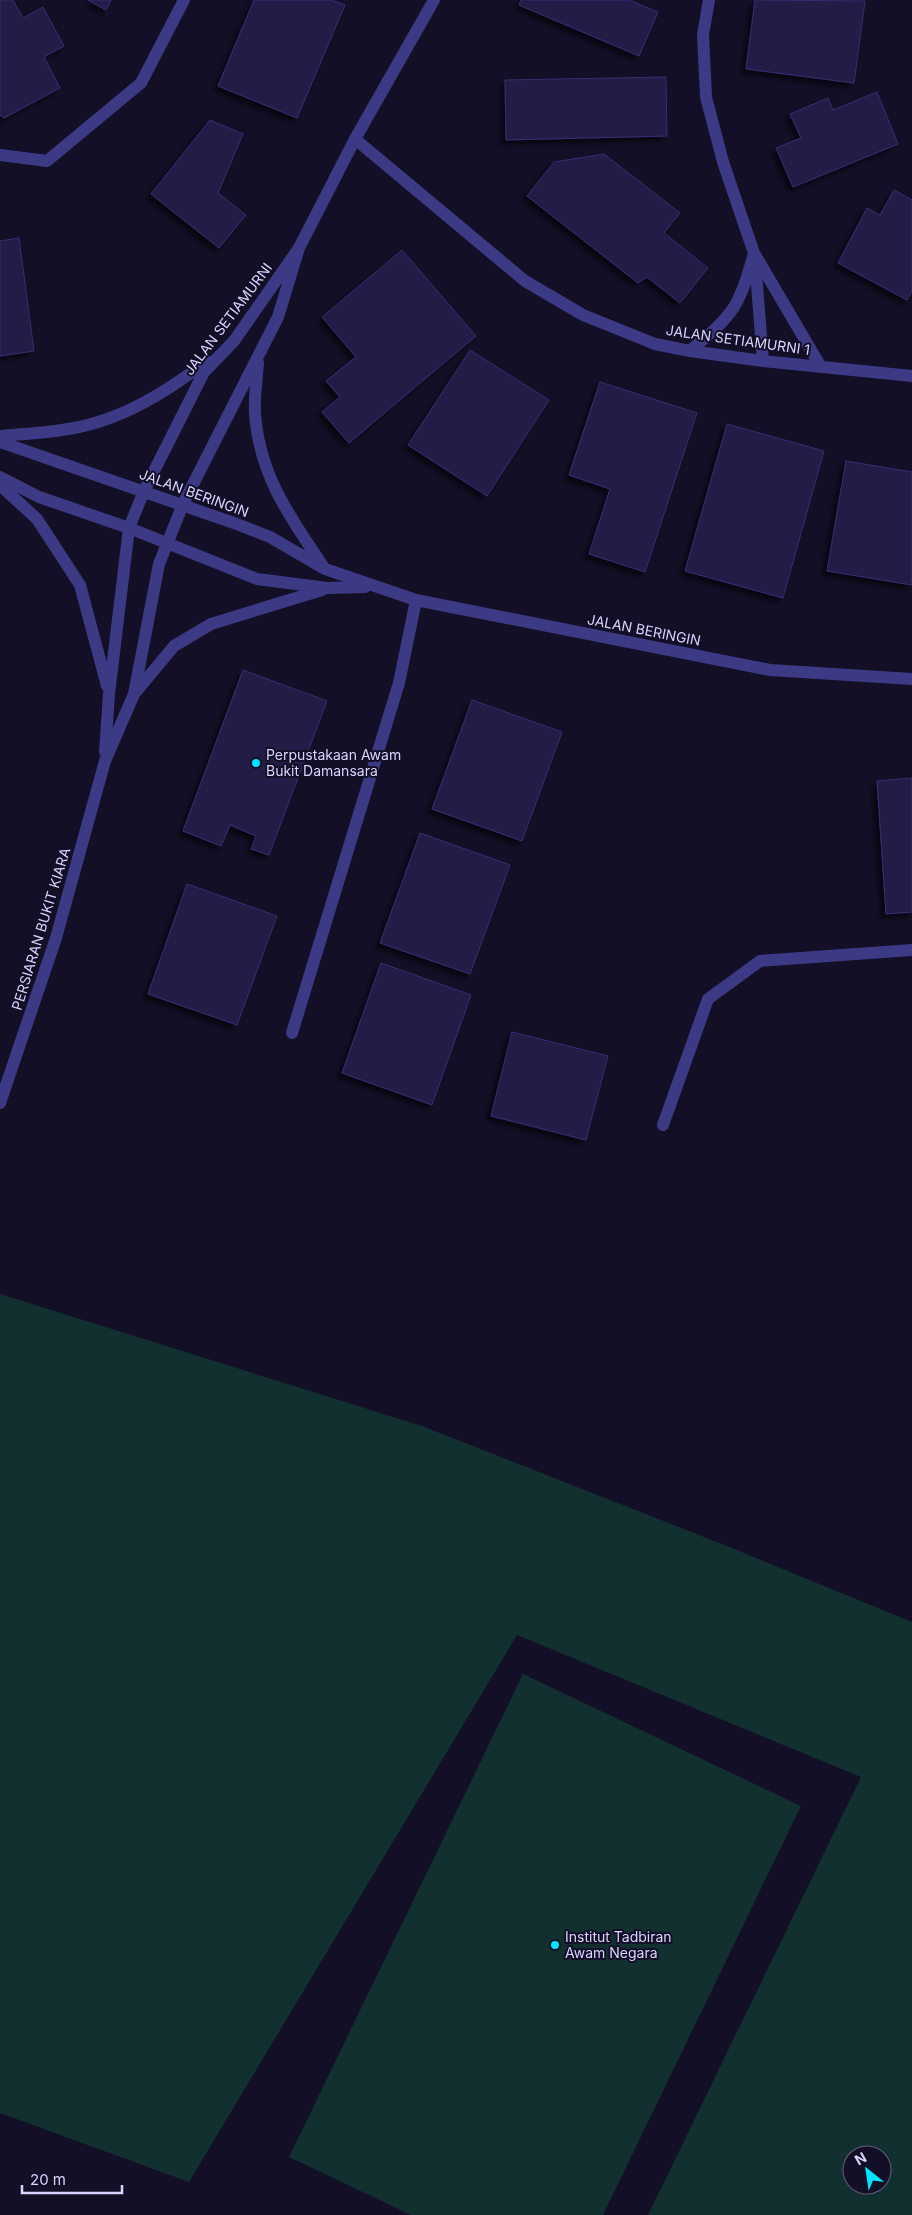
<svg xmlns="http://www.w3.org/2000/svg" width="912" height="2215" viewBox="0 0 912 2215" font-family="Inter,sans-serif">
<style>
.green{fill:#12302f;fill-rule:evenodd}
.building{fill:#241b47;stroke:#3b2d73;filter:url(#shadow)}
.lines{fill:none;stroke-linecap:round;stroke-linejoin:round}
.service{stroke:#3d3a85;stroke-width:12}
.minor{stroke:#3d3a85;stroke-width:12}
.tertiary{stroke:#3d3a85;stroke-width:12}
.poi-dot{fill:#00e5ff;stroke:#130f26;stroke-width:2}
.labels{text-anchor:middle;stroke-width:4;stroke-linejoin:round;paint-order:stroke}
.street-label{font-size:14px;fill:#d9d4ff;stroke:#130f26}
.poi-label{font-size:14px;fill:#d9d4ff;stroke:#130f26;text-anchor:start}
</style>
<defs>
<filter id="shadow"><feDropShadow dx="-4.5" dy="4.5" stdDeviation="2.5" flood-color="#0009"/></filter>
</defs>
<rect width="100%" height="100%" fill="#130f26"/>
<path class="green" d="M 0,1294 L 422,1426 L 727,1546 L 912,1622 L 912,2215 L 648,2215 L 861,1777 L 517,1635 L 189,2182 L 0,2113 ZM 852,2155 L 882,2155 L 882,2185 L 852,2185 Z
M 523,1674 L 801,1806 L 603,2215 L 411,2215 L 289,2157 Z"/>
<path class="building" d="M 0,0 L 13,0 L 23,18 L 43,7 L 64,46 L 44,57 L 60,88 L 4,118 L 0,115 Z
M 88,0 L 111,0 L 106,10 Z
M 254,0 L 331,0 L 345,5 L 297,118 L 218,86 Z
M 521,0 L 629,0 L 658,12 L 639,56 L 519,5 Z
M 755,0 L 865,1 L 854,83 L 746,69 Z
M 666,77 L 667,136 L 506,140 L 505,80 Z
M 877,92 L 898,144 L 793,187 L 776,148 L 801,138 L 790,114 L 828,98 L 833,110 Z
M 210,120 L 243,134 L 218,193 L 246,215 L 219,248 L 151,194 Z
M 604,154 L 680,213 L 664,233 L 708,268 L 680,303 L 647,277 L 638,283 L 527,196 L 554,162 Z
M 894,190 L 912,200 L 912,291 L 907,300 L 838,263 L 867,208 L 880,215 Z
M 19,238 L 34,351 L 0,356 L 0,241 Z
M 402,250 L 476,336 L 349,443 L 322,412 L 340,397 L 326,381 L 356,357 L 322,317 Z
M 470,350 L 549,400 L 487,496 L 408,445 Z
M 600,382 L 697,413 L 645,572 L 589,554 L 610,489 L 569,475 Z
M 727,424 L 824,451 L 783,598 L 685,571 Z
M 846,461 L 912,472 L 912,585 L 827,571 Z
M 243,670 L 327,701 L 269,855 L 251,849 L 256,836 L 230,825 L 221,846 L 183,831 Z
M 472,700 L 562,732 L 522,841 L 432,809 Z
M 912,778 L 912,912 L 886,914 L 877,781 Z
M 420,833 L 510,865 L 470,974 L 380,943 Z
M 187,884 L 277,916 L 237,1025 L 148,994 Z
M 381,963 L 471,995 L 432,1105 L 342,1073 Z
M 512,1032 L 608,1056 L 586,1140 L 491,1116 Z"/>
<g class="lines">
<path class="service" d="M 292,1033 L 399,683 L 416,600
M 663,1125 L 708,999 L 760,961 L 912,950"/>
<path class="minor" d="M 709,0 L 703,35 L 706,97 L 723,162 L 754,253 L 821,367
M 355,139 L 525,281 L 583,315 L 655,344 L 690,351 L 763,361 L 912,376
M 0,155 L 47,161 L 141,83 L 184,0
M 755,260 L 763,361
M 690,351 C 705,338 723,324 734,307 C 744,290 749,271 754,253"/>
<path class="tertiary" d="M 258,363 C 257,379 254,397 255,413 C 259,474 289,516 323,566
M 0,436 C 33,433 67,432 98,422 C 138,410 174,386 207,361
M 0,442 L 234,523 L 270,537 L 325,569 L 416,600 L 770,670 L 912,679
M 0,477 L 39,497 L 129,528 L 257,579 L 327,588 L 365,587
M 0,485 L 37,519 L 80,585 L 107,686
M 135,693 L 174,646 L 211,624 L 322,590
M 105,752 L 109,694 L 129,528 L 144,491 L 204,372 L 234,341 L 299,248 L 355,139 L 434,0
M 0,1103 L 56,938 L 105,761 L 134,694 L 159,564 L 183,504 L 278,317 L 299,248"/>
</g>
<g class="poi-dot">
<circle cx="256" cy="763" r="5"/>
<circle cx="555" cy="1945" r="5"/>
</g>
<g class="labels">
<g class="street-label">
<text transform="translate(228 319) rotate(-53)" y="5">JALAN SETIAMURNI</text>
<text transform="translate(738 340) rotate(8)" y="5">JALAN SETIAMURNI 1</text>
<text transform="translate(194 493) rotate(20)" y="5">JALAN BERINGIN</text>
<text transform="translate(644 630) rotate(11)" y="5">JALAN BERINGIN</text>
<text transform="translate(41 929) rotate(-73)" y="5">PERSIARAN BUKIT KIARA</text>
</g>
<g class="poi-label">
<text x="266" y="760">Perpustakaan Awam<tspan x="266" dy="16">Bukit Damansara</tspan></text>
<text x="565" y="1942">Institut Tadbiran<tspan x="565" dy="16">Awam Negara</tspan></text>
</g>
</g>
<g transform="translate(867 2170) rotate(330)"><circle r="24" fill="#130f26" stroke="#625e7d"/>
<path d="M0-4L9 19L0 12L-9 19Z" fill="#00e5ff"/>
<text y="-8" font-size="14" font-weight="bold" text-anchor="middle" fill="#d9d4ff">N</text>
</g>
<path d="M22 2185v8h100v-8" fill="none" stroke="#d9d4ff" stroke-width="2.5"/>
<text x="30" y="2185" font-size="15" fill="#d9d4ff" stroke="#130f26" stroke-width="4" paint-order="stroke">20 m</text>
</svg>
